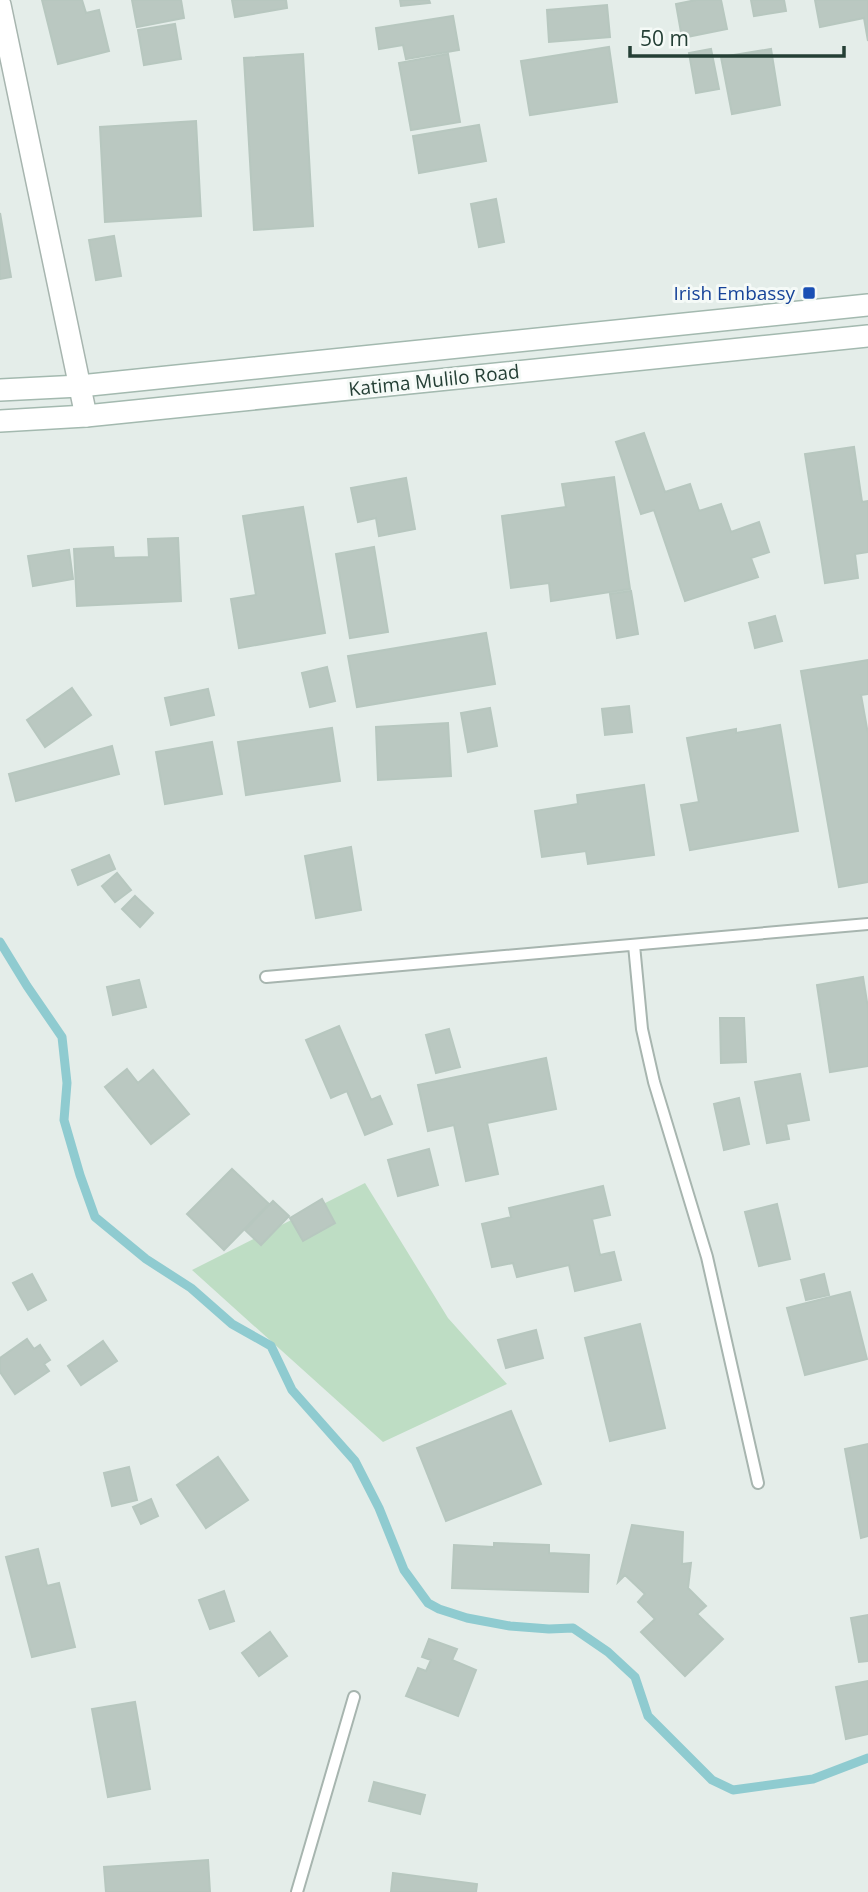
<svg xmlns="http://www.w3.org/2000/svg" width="868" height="1892" viewBox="0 0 868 1892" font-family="'Open Sans',sans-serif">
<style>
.green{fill:#beddc4}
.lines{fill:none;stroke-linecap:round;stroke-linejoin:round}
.stream{stroke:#8fcbd0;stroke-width:9}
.building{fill:#bac8c1;stroke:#b7c7bf;stroke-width:2}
.lane-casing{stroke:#a7b5af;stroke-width:14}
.street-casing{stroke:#a7b5af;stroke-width:24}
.secondary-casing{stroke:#a3b9af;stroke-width:24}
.lane{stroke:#fff;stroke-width:10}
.street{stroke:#fff;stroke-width:21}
.secondary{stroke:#fff;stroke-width:21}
.transit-dot{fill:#1a4fb4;stroke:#f5faf7;stroke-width:2.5}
.labels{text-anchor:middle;stroke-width:6;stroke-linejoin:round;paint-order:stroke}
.transit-label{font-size:19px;fill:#164399;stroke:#f5faf7;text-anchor:end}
.street-label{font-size:19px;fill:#243f35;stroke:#f5faf7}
</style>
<rect width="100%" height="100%" fill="#e4ede9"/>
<path class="green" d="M 365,1183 L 448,1318 L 507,1384 L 383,1442 L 192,1270 Z"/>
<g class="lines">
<path class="stream" d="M 0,942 L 27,986 L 62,1037 L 67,1083 L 64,1120 L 80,1175 L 95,1217 L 146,1259 L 191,1288 L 232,1324 L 271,1346 L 292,1390 L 355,1461 L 379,1508 L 404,1570 L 428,1603 L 439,1609 L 467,1618 L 510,1626 L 549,1629 L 573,1628 L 608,1652 L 635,1677 L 648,1716 L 712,1780 L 733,1790 L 813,1779 L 868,1758"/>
</g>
<path class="building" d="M 42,0 L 82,0 L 86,13 L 99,10 L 109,51 L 58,64 Z
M 132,0 L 181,0 L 184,18 L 137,27 Z
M 232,0 L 286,0 L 287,8 L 235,17 Z
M 400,0 L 429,0 L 430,3 L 401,6 Z
M 696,0 L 721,0 L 727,29 L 682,38 L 676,4 Z
M 751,0 L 784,0 L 786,11 L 754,16 Z
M 815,0 L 868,0 L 868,41 L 864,18 L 820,27 Z
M 607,5 L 610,37 L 549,42 L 547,10 Z
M 453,16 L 459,50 L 406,59 L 403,45 L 379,49 L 376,28 Z
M 175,24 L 181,59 L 144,65 L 138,30 Z
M 609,47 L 617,102 L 530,115 L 521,61 Z
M 711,49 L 719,89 L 696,93 L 689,53 Z
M 771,49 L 780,105 L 732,114 L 721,57 Z
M 303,54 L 313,226 L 254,230 L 244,58 Z
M 448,54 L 460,122 L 411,130 L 399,63 Z
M 196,121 L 201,216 L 105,222 L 100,127 Z
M 479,125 L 486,161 L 419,173 L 413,136 Z
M 496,199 L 504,242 L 479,247 L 471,204 Z
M 0,213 L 11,277 L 0,279 Z
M 114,236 L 121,276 L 96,280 L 89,240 Z
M 644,433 L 665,492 L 690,484 L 699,511 L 721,504 L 731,532 L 759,522 L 769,552 L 751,558 L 758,577 L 685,601 L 654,510 L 641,514 L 616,442 Z
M 854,447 L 862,502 L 868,501 L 868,552 L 855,554 L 858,578 L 825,583 L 805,454 Z
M 614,477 L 630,589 L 551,601 L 549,583 L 511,588 L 502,516 L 566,507 L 562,484 Z
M 406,478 L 415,529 L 379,536 L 376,518 L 358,522 L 351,488 Z
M 303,507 L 325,633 L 239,648 L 231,599 L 256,595 L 243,516 Z
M 178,538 L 181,601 L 77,606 L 74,549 L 113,547 L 114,558 L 149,557 L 148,539 Z
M 374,547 L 388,632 L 350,638 L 336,554 Z
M 69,550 L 73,579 L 33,586 L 28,556 Z
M 631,591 L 638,634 L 617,638 L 610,594 Z
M 775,616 L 782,641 L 755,648 L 749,623 Z
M 486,633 L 495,684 L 357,707 L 348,656 Z
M 868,660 L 868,694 L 861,695 L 868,734 L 868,882 L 839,887 L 801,671 Z
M 327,667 L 335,701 L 310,707 L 302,673 Z
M 72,688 L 91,715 L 45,747 L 27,720 Z
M 208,689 L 214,715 L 171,725 L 165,698 Z
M 629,706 L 632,732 L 605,735 L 602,709 Z
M 490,708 L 497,746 L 468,752 L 461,713 Z
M 448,723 L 451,776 L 378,780 L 376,727 Z
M 780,725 L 798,831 L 690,850 L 681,805 L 699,802 L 687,738 L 736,729 L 736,733 Z
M 332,728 L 340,781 L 246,795 L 238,742 Z
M 212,742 L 222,794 L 165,804 L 156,752 Z
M 112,746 L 119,774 L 16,801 L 9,774 Z
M 644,785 L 654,855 L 588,864 L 586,851 L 542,857 L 535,811 L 578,804 L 577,795 Z
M 351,847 L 361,910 L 316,918 L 305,856 Z
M 109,855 L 115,869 L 78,885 L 72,870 Z
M 117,873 L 131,890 L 115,902 L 102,886 Z
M 135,896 L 153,913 L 140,927 L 122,909 Z
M 863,977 L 868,1008 L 868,1066 L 830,1072 L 817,985 Z
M 139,980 L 146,1007 L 113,1015 L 107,987 Z
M 720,1018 L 744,1018 L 746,1062 L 721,1063 Z
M 339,1026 L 371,1100 L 380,1096 L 392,1124 L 365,1135 L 347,1091 L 331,1098 L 306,1040 Z
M 449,1029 L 460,1067 L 436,1073 L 426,1035 Z
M 546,1058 L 556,1109 L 487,1123 L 498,1174 L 466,1181 L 454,1125 L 428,1131 L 418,1085 Z
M 127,1069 L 138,1083 L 153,1070 L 189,1114 L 151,1144 L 105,1087 Z
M 800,1074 L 809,1120 L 786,1124 L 789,1139 L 767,1143 L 755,1082 Z
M 739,1098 L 749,1144 L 724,1150 L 714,1104 Z
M 429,1149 L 438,1185 L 398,1196 L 388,1160 Z
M 232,1169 L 269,1204 L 224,1250 L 187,1214 Z
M 603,1186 L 610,1215 L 592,1219 L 600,1255 L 614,1252 L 621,1280 L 575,1291 L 569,1265 L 517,1277 L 513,1263 L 492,1267 L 482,1224 L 511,1217 L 509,1208 Z
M 322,1199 L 335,1223 L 303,1241 L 290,1218 Z
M 273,1201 L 289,1216 L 261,1245 L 245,1230 Z
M 777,1204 L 790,1259 L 759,1266 L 745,1212 Z
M 32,1274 L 46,1300 L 28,1310 L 13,1283 Z
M 824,1274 L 829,1295 L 806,1300 L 801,1280 Z
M 850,1292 L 867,1359 L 805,1375 L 787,1308 Z
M 640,1324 L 665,1428 L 610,1441 L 585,1338 Z
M 536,1330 L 543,1358 L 506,1368 L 498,1340 Z
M 27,1339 L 34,1349 L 40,1345 L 50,1360 L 44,1364 L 49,1371 L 15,1394 L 0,1372 L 0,1358 Z
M 103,1341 L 117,1361 L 81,1385 L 68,1366 Z
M 511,1411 L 541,1484 L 446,1521 L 417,1448 Z
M 868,1444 L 868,1536 L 861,1538 L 845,1449 Z
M 218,1457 L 248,1500 L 206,1528 L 177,1485 Z
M 129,1467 L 137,1500 L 112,1506 L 104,1473 Z
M 151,1499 L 158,1516 L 141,1524 L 133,1507 Z
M 632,1525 L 683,1532 L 682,1564 L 691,1563 L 688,1588 L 706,1606 L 697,1614 L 723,1639 L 685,1676 L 641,1632 L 655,1619 L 638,1602 L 645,1594 L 625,1575 L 618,1582 Z
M 494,1543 L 549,1545 L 549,1553 L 589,1555 L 588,1592 L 452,1588 L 454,1545 L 494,1547 Z
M 38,1549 L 47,1586 L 59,1583 L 75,1647 L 32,1657 L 6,1557 Z
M 224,1591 L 234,1621 L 210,1629 L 199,1600 Z
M 868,1615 L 868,1661 L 859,1662 L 851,1618 Z
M 270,1632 L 287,1656 L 259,1676 L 242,1653 Z
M 429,1639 L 457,1649 L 452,1660 L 476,1670 L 458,1716 L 406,1696 L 418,1668 L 426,1671 L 431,1660 L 422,1657 Z
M 868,1681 L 868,1734 L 846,1739 L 836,1687 Z
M 135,1702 L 150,1789 L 108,1797 L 92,1709 Z
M 374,1782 L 425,1795 L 420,1814 L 369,1801 Z
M 208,1860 L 210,1892 L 106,1892 L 104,1867 Z
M 393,1873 L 477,1884 L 476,1892 L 391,1892 Z"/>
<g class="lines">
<defs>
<path id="lane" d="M 634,945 L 642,1029 L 654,1082 L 707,1257 L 758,1483
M 266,977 L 868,924
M 297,1892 L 354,1697"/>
<path id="street" d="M 0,5 L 86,416"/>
<path id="secondary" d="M 0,390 L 80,386 L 868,305
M 0,421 L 86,416 L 868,336"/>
</defs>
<use href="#lane" class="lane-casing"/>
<use href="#street" class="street-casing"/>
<use href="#secondary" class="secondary-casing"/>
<use href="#lane" class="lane"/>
<use href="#street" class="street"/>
<use href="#secondary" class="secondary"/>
</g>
<rect class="transit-dot" x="802" y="286" width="14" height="14" rx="3.5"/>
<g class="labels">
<g class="transit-label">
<text x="795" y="300">Irish Embassy</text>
</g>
<g class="street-label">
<text transform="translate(434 380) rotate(-6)" y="7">Katima Mulilo Road</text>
</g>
</g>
<path d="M630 46v10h214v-10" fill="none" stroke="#243f35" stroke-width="3.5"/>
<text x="640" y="46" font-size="21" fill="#243f35" stroke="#f5faf7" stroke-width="5" paint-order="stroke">50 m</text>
</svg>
